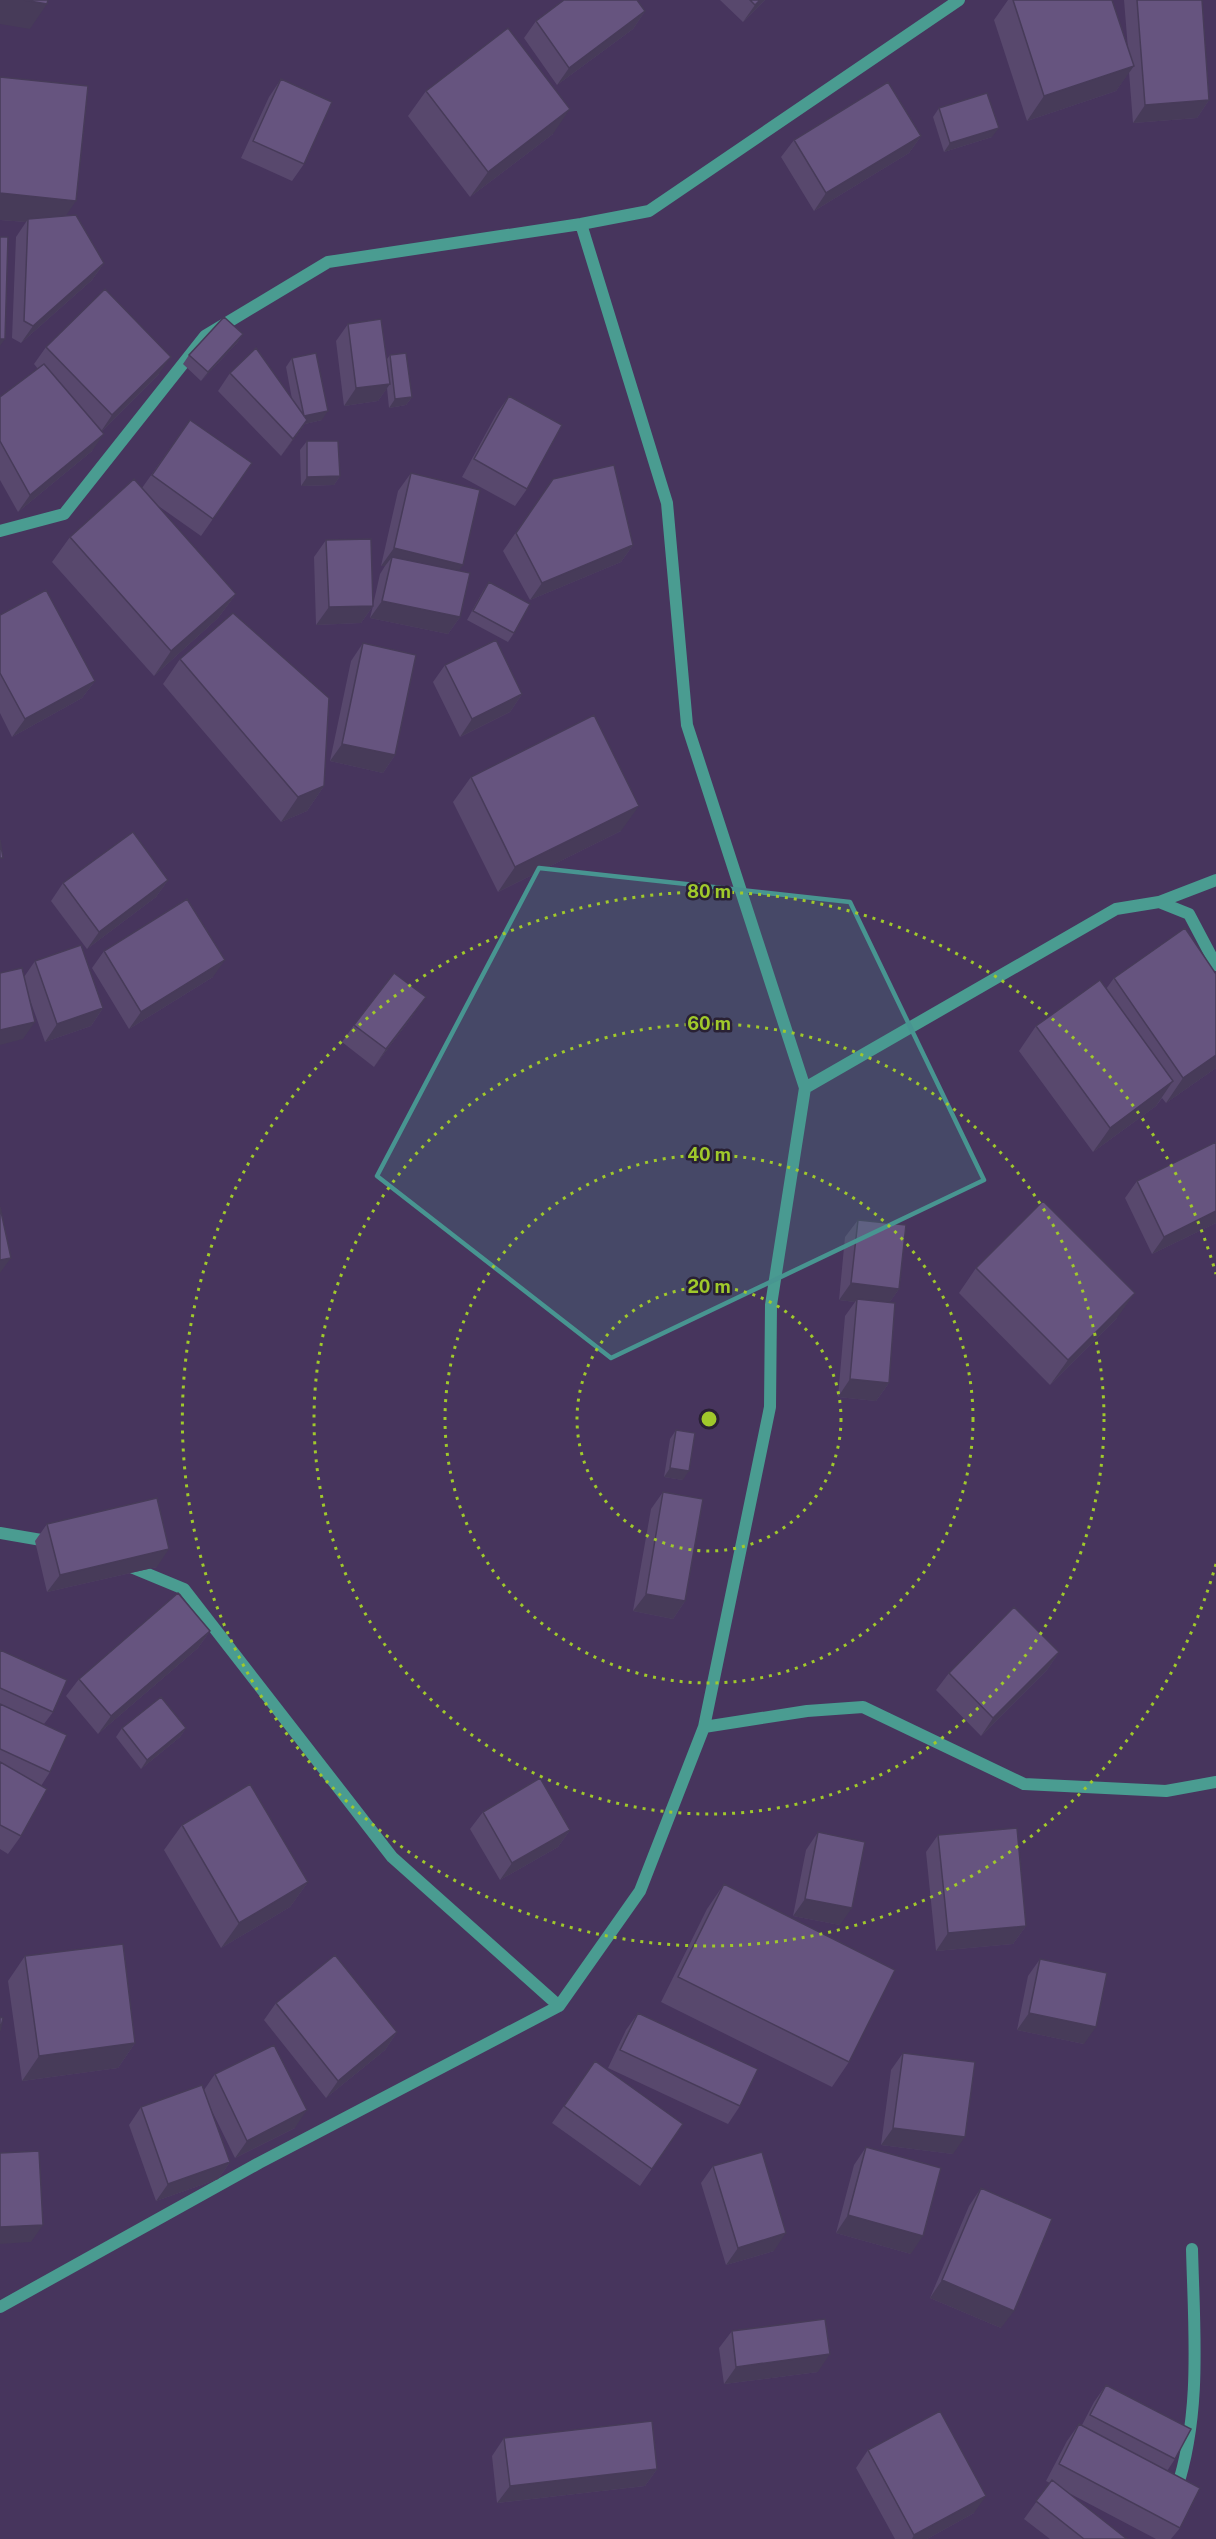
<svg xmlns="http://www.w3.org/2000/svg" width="1216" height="2539" viewBox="0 0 1216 2539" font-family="'Public Sans',sans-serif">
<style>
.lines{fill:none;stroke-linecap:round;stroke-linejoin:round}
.minor{stroke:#4a9c91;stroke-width:12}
.wall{fill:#58486d}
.shaded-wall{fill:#473b59}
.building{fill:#66547f;stroke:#473b59;stroke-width:1.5}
.marked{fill:#489591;fill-opacity:0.2;stroke:#489591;stroke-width:4.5;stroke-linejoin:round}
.ring{fill:none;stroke:#a0c92b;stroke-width:3;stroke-dasharray:3 6}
.centre{fill:#a0c92b;stroke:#292134;stroke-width:3}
.ring-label{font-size:18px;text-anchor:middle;font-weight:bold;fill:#a0c92b;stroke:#292134;stroke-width:5;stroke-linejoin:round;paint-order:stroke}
</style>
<rect width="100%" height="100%" fill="#47355d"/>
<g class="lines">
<path class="minor" d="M 0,531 L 64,514 L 205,336 L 328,262 L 581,224 L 649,211 L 959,0
M 1159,902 L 1216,880
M 805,1088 L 1116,909 L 1159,902 L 1189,914 L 1216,965
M 0,1533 L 53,1542
M 126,1565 L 184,1589 L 392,1857 L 559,2006
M 704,1727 L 807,1711 L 863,1707 L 1024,1784 L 1166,1791 L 1216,1782
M 0,2307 L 259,2163 L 559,2006 L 640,1891 L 704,1727 L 770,1407 L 771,1305 L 805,1088 L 687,725 L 667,503 L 581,224
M 1176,2491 C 1202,2413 1194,2330 1192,2249"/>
</g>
<path class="wall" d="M 720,0 L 765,0 L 743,22 Z
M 1008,0 L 1112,0 L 1128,49 L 1124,0 L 1202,0 L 1209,100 L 1197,118 L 1133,123 L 1129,72 L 1116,91 L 1027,121 L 994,20 Z
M 645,11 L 633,29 L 557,85 L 524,38 L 536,21 Z
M 0,77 L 66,216 L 104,263 L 92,280 L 21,343 L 12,338 L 16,237 L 26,222 L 0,220 Z
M 281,79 L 304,164 L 292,181 L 241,158 L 269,97 Z
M 426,91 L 553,134 L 470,197 L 408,116 Z
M 939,108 L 992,137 L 944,152 L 933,117 Z
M 921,136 L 909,153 L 814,211 L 781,157 L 794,140 Z
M 348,324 L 387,359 L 390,355 L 412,397 L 406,405 L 389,408 L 387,388 L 378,401 L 344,406 L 336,341 Z
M 243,334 L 237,343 L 201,381 L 183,364 L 189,355 Z
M 46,347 L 159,374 L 102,431 L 92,451 L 18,512 L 0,480 L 0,397 L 38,369 L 34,364 Z
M 292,358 L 322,420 L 305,424 L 281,456 L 218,391 L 230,373 L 292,399 L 286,367 Z
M 509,396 L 527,489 L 515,506 L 462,477 L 497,413 Z
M 190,420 L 252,463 L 201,536 L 157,505 L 236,594 L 218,618 L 154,676 L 52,562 L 70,537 L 142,488 Z
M 307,441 L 340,476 L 334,485 L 301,486 L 300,450 Z
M 411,473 L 459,571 L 460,617 L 448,634 L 370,618 L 373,606 L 361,623 L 316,625 L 314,557 L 326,540 L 373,605 L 380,574 L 385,566 L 381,566 L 398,491 Z
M 553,479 L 633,545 L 621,562 L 530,600 L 503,551 Z
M 489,582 L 514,633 L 508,642 L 467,620 L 483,591 Z
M 0,615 L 95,681 L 82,698 L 12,737 L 0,713 Z
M 363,643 L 395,755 L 383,773 L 330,761 L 351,661 Z
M 180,659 L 324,786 L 307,811 L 281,822 L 163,684 Z
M 445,665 L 522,694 L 510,712 L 460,737 L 433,682 Z
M 471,777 L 621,831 L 498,892 L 453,802 Z
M 168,880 L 156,897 L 87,949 L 51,901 L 63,883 Z
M 104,951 L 213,977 L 129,1029 L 92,968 Z
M 35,961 L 103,1008 L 91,1026 L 45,1042 L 29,997 L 23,1039 L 24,977 Z
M 1114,978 L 1216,1068 L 1166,1103 L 1162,1098 L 1156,1106 L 1093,1152 L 1019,1051 L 1036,1026 L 1106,989 Z
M 414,1014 L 374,1067 L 342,1042 L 354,1025 Z
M 1137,1181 L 1216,1223 L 1152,1254 L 1125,1198 Z
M 858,1220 L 899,1289 L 889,1303 L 889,1383 L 876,1401 L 838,1397 L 845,1316 L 855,1302 L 839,1300 L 845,1237 Z
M 976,1268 L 1117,1318 L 1050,1385 L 959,1293 Z
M 676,1430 L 683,1480 L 664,1477 L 670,1439 Z
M 663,1492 L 685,1601 L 673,1619 L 633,1611 L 651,1509 Z
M 47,1524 L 157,1567 L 47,1592 L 35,1541 Z
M 210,1631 L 198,1648 L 98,1734 L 66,1696 L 79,1679 Z
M 0,1650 L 53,1712 L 44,1724 L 50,1772 L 41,1786 L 21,1836 L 8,1854 L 0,1849 Z
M 1059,1652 L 1047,1670 L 981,1736 L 936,1690 L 949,1673 Z
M 122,1728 L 186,1728 L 180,1737 L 141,1769 L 116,1737 Z
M 483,1812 L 570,1830 L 558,1847 L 500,1880 L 470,1829 Z
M 182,1825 L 308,1882 L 290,1907 L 221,1948 L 164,1850 Z
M 818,1832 L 840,1925 L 793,1916 L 806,1850 Z
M 938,1835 L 1026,1926 L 1013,1944 L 936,1951 L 926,1852 Z
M 724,1884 L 849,2062 L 832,2087 L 661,2002 L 707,1909 Z
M 25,1956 L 135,2043 L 118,2068 L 22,2081 L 8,1981 Z
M 1040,1959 L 1084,2044 L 1017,2030 L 1028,1976 Z
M 276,2003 L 397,2032 L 385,2050 L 326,2098 L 264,2020 Z
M 638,2013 L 740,2106 L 728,2124 L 608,2068 L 626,2030 Z
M 903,2053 L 953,2154 L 881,2145 L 891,2070 Z
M 595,2061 L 683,2124 L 640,2186 L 552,2123 Z
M 215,2074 L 295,2128 L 235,2158 L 210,2107 L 230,2162 L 218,2179 L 156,2201 L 129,2125 L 141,2107 L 204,2090 Z
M 866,2147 L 911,2254 L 836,2233 L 854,2165 Z
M 713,2166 L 774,2251 L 726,2265 L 701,2183 Z
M 981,2188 L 1001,2328 L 930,2298 L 969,2206 Z
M 732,2331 L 818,2372 L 724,2384 L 719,2348 Z
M 1106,2385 L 1175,2459 L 1167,2471 L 1180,2528 L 1171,2539 L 1156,2539 L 1065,2491 L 1127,2539 L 1050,2539 L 1024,2519 L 1050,2483 L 1046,2481 L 1067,2441 L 1079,2424 L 1082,2425 L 1094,2402 Z
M 504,2438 L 657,2469 L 645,2486 L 497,2503 L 492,2456 Z
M 868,2450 L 974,2513 L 927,2539 L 895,2539 L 856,2468 Z"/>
<path class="shaded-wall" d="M 0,0 L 24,0 L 47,4 L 30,29 L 0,24 Z
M 760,0 L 765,0 L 743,22 L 755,5 Z
M 645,11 L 633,29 L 557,85 L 569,68 Z
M 1134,66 L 1116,91 L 1027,121 L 1044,96 Z
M 1209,100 L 1197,118 L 1133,123 L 1145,105 Z
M 570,109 L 553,134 L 470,197 L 488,172 Z
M 999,128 L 992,137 L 944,152 L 950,143 Z
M 921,136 L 909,153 L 814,211 L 826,193 Z
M 0,193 L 76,201 L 59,226 L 28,219 L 26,222 L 0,220 Z
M 104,263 L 92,280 L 21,343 L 33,326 Z
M 243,334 L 237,343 L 201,381 L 208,372 Z
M 0,339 L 5,339 L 0,346 Z
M 171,357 L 159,374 L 100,433 L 112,415 Z
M 390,384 L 378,401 L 344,406 L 356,388 Z
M 412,397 L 406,405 L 389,408 L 395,399 Z
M 328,411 L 322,420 L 305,424 L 281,456 L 293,439 L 304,416 Z
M 104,434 L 92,451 L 18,512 L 30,495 Z
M 340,476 L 334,485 L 301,486 L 307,477 Z
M 633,545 L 621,562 L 530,600 L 542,583 Z
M 394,548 L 463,565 L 451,582 L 392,557 L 385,566 L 381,566 Z
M 236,594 L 218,618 L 154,676 L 171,651 Z
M 382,601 L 460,617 L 448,634 L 370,618 Z
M 373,606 L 361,623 L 316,625 L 329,607 Z
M 95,681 L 82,698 L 12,737 L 25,719 Z
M 522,694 L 510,712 L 460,737 L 472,719 Z
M 342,744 L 395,755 L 383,773 L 330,761 Z
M 324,786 L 307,811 L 281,822 L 298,797 Z
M 639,806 L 621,831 L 498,892 L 515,867 Z
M 168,880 L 156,897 L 87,949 L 99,932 Z
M 225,960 L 213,977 L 129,1029 L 141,1012 Z
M 426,997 L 414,1014 L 374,1067 L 386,1049 Z
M 103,1008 L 91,1026 L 45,1042 L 57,1024 Z
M 35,1022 L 23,1039 L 0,1045 L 0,1030 Z
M 1216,1055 L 1216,1068 L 1166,1103 L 1183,1078 Z
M 1173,1081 L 1156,1106 L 1093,1152 L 1110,1128 Z
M 1216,1211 L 1216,1223 L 1152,1254 L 1164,1237 Z
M 11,1258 L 0,1273 L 0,1260 Z
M 851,1283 L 899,1289 L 887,1306 L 857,1299 L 855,1302 L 839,1300 Z
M 1135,1293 L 1117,1318 L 1050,1385 L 1068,1360 Z
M 850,1379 L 889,1383 L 876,1401 L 838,1397 Z
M 670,1468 L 689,1471 L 683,1480 L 664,1477 Z
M 169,1549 L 157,1567 L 47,1592 L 60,1575 Z
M 646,1594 L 685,1601 L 673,1619 L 633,1611 Z
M 210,1631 L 198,1648 L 98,1734 L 111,1716 Z
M 1059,1652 L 1047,1670 L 981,1736 L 993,1718 Z
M 186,1728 L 180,1737 L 141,1769 L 147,1760 Z
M 570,1830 L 558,1847 L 500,1880 L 512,1863 Z
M 308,1882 L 290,1907 L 221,1948 L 239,1923 Z
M 805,1899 L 852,1908 L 840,1925 L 793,1916 Z
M 1026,1926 L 1013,1944 L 936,1951 L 948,1933 Z
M 1029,2013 L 1096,2027 L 1084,2044 L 1017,2030 Z
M 397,2032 L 385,2050 L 326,2098 L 338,2081 Z
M 135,2043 L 118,2068 L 22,2081 L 39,2056 Z
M 307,2110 L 295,2128 L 235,2158 L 247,2141 Z
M 893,2128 L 965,2137 L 953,2154 L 881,2145 Z
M 230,2162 L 218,2179 L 156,2201 L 168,2184 Z
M 848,2215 L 923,2236 L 911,2254 L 836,2233 Z
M 43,2225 L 31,2242 L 0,2244 L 0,2227 Z
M 786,2233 L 774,2251 L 726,2265 L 738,2248 Z
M 942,2280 L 1014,2311 L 1001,2328 L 930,2298 Z
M 830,2354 L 818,2372 L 724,2384 L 736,2367 Z
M 657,2469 L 645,2486 L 497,2503 L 510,2486 Z
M 986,2496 L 974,2513 L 927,2539 L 912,2539 L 914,2535 Z"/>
<path class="building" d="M 24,0 L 48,0 L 47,4 Z
M 564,0 L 637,0 L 645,11 L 569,68 L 536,21 Z
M 750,0 L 760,0 L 755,5 Z
M 1013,0 L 1112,0 L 1134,66 L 1044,96 Z
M 1137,0 L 1202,0 L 1209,100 L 1145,105 Z
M 508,28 L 570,109 L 488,172 L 426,91 Z
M 0,77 L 88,86 L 76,201 L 0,193 Z
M 281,79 L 332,102 L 304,164 L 253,141 Z
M 888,82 L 921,136 L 826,193 L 794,140 Z
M 987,93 L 999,128 L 950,143 L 939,108 Z
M 76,215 L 104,263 L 33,326 L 24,321 L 28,219 Z
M 0,237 L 8,237 L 5,339 L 0,339 Z
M 105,289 L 171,357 L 112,415 L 46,347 Z
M 224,317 L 243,334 L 208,372 L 189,355 Z
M 381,319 L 390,384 L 356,388 L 348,324 Z
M 256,348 L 307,420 L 293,439 L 230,373 Z
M 316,353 L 328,411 L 304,416 L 292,358 Z
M 406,353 L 412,397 L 395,399 L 390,355 Z
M 44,364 L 104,434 L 30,495 L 0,441 L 0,397 Z
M 509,396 L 562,425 L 527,489 L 474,459 Z
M 190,420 L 252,463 L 213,519 L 152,475 Z
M 307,441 L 338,441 L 340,476 L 307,477 Z
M 614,465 L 633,545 L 542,583 L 516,533 L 553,479 Z
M 411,473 L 480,490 L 463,565 L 394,548 Z
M 134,479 L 236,594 L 171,651 L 70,537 Z
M 371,539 L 373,606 L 329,607 L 326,540 Z
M 392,557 L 470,573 L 460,617 L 382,601 Z
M 489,582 L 530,604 L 514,633 L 473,611 Z
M 46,590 L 95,681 L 25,719 L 0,673 L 0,615 Z
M 233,613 L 329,698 L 324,786 L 298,797 L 180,659 Z
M 496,640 L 522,694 L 472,719 L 445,665 Z
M 363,643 L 416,655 L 395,755 L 342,744 Z
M 594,715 L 639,806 L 515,867 L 471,777 Z
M 133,832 L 168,880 L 99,932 L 63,883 Z
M 0,840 L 3,858 L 0,858 Z
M 187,899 L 225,960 L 141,1012 L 104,951 Z
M 1185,928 L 1216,974 L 1216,1055 L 1183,1078 L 1114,978 Z
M 81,945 L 103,1008 L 57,1024 L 35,961 Z
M 22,968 L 35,1022 L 0,1030 L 0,973 Z
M 394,973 L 426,997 L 386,1049 L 354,1025 Z
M 1100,980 L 1173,1081 L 1110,1128 L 1036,1026 Z
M 1216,1142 L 1216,1211 L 1164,1237 L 1137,1181 Z
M 1043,1201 L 1135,1293 L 1068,1360 L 976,1268 Z
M 0,1207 L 11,1258 L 0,1260 Z
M 858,1220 L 906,1225 L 899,1289 L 851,1283 Z
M 857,1299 L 895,1303 L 889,1383 L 850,1379 Z
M 676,1430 L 695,1433 L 689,1471 L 670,1468 Z
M 663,1492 L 703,1499 L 685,1601 L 646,1594 Z
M 157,1498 L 169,1549 L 60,1575 L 47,1524 Z
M 178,1593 L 210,1631 L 111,1716 L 79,1679 Z
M 1014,1607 L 1059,1652 L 993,1718 L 949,1673 Z
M 0,1650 L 67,1680 L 53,1712 L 0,1688 Z
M 161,1697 L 186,1728 L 147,1760 L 122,1728 Z
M 0,1704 L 67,1735 L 50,1772 L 0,1749 Z
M 0,1762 L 47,1789 L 21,1836 L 0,1825 Z
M 540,1778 L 570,1830 L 512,1863 L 483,1812 Z
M 250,1784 L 308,1882 L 239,1923 L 182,1825 Z
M 1017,1828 L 1026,1926 L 948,1933 L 938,1835 Z
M 818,1832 L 865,1842 L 852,1908 L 805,1899 Z
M 724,1884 L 895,1970 L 849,2062 L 678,1977 Z
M 123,1944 L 135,2043 L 39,2056 L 25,1956 Z
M 335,1955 L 397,2032 L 338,2081 L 276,2003 Z
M 1040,1959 L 1107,1973 L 1096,2027 L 1029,2013 Z
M 638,2013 L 758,2069 L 740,2106 L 620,2050 Z
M 0,2017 L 3,2018 L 0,2031 Z
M 274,2045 L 307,2110 L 247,2141 L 215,2074 Z
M 903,2053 L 975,2062 L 965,2137 L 893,2128 Z
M 595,2061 L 683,2124 L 652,2169 L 564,2106 Z
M 202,2085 L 230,2162 L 168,2184 L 141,2107 Z
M 866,2147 L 941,2168 L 923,2236 L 848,2215 Z
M 39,2151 L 43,2225 L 0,2227 L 0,2153 Z
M 762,2152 L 786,2233 L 738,2248 L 713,2166 Z
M 981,2188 L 1052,2219 L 1014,2311 L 942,2280 Z
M 825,2319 L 830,2354 L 736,2367 L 732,2331 Z
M 1106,2385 L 1191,2429 L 1175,2459 L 1090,2415 Z
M 940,2411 L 986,2496 L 914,2535 L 868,2450 Z
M 652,2421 L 657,2469 L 510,2486 L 504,2438 Z
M 1079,2424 L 1200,2488 L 1180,2528 L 1059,2464 Z
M 1052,2480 L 1127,2539 L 1084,2539 L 1036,2501 Z"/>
<path class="marked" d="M 539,868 L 850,902 L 984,1180 L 611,1358 L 377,1176 Z"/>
<g class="ring">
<circle cx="709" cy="1419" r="132"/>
<circle cx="709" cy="1419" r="264"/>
<circle cx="709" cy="1419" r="395"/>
<path d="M1216 1564A527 527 0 1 1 1216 1274"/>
</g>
<circle cx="709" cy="1419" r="9" class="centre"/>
<g class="ring-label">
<text x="709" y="898">80 m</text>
<text x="709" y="1030">60 m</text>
<text x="709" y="1161">40 m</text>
<text x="709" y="1293">20 m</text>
</g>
</svg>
